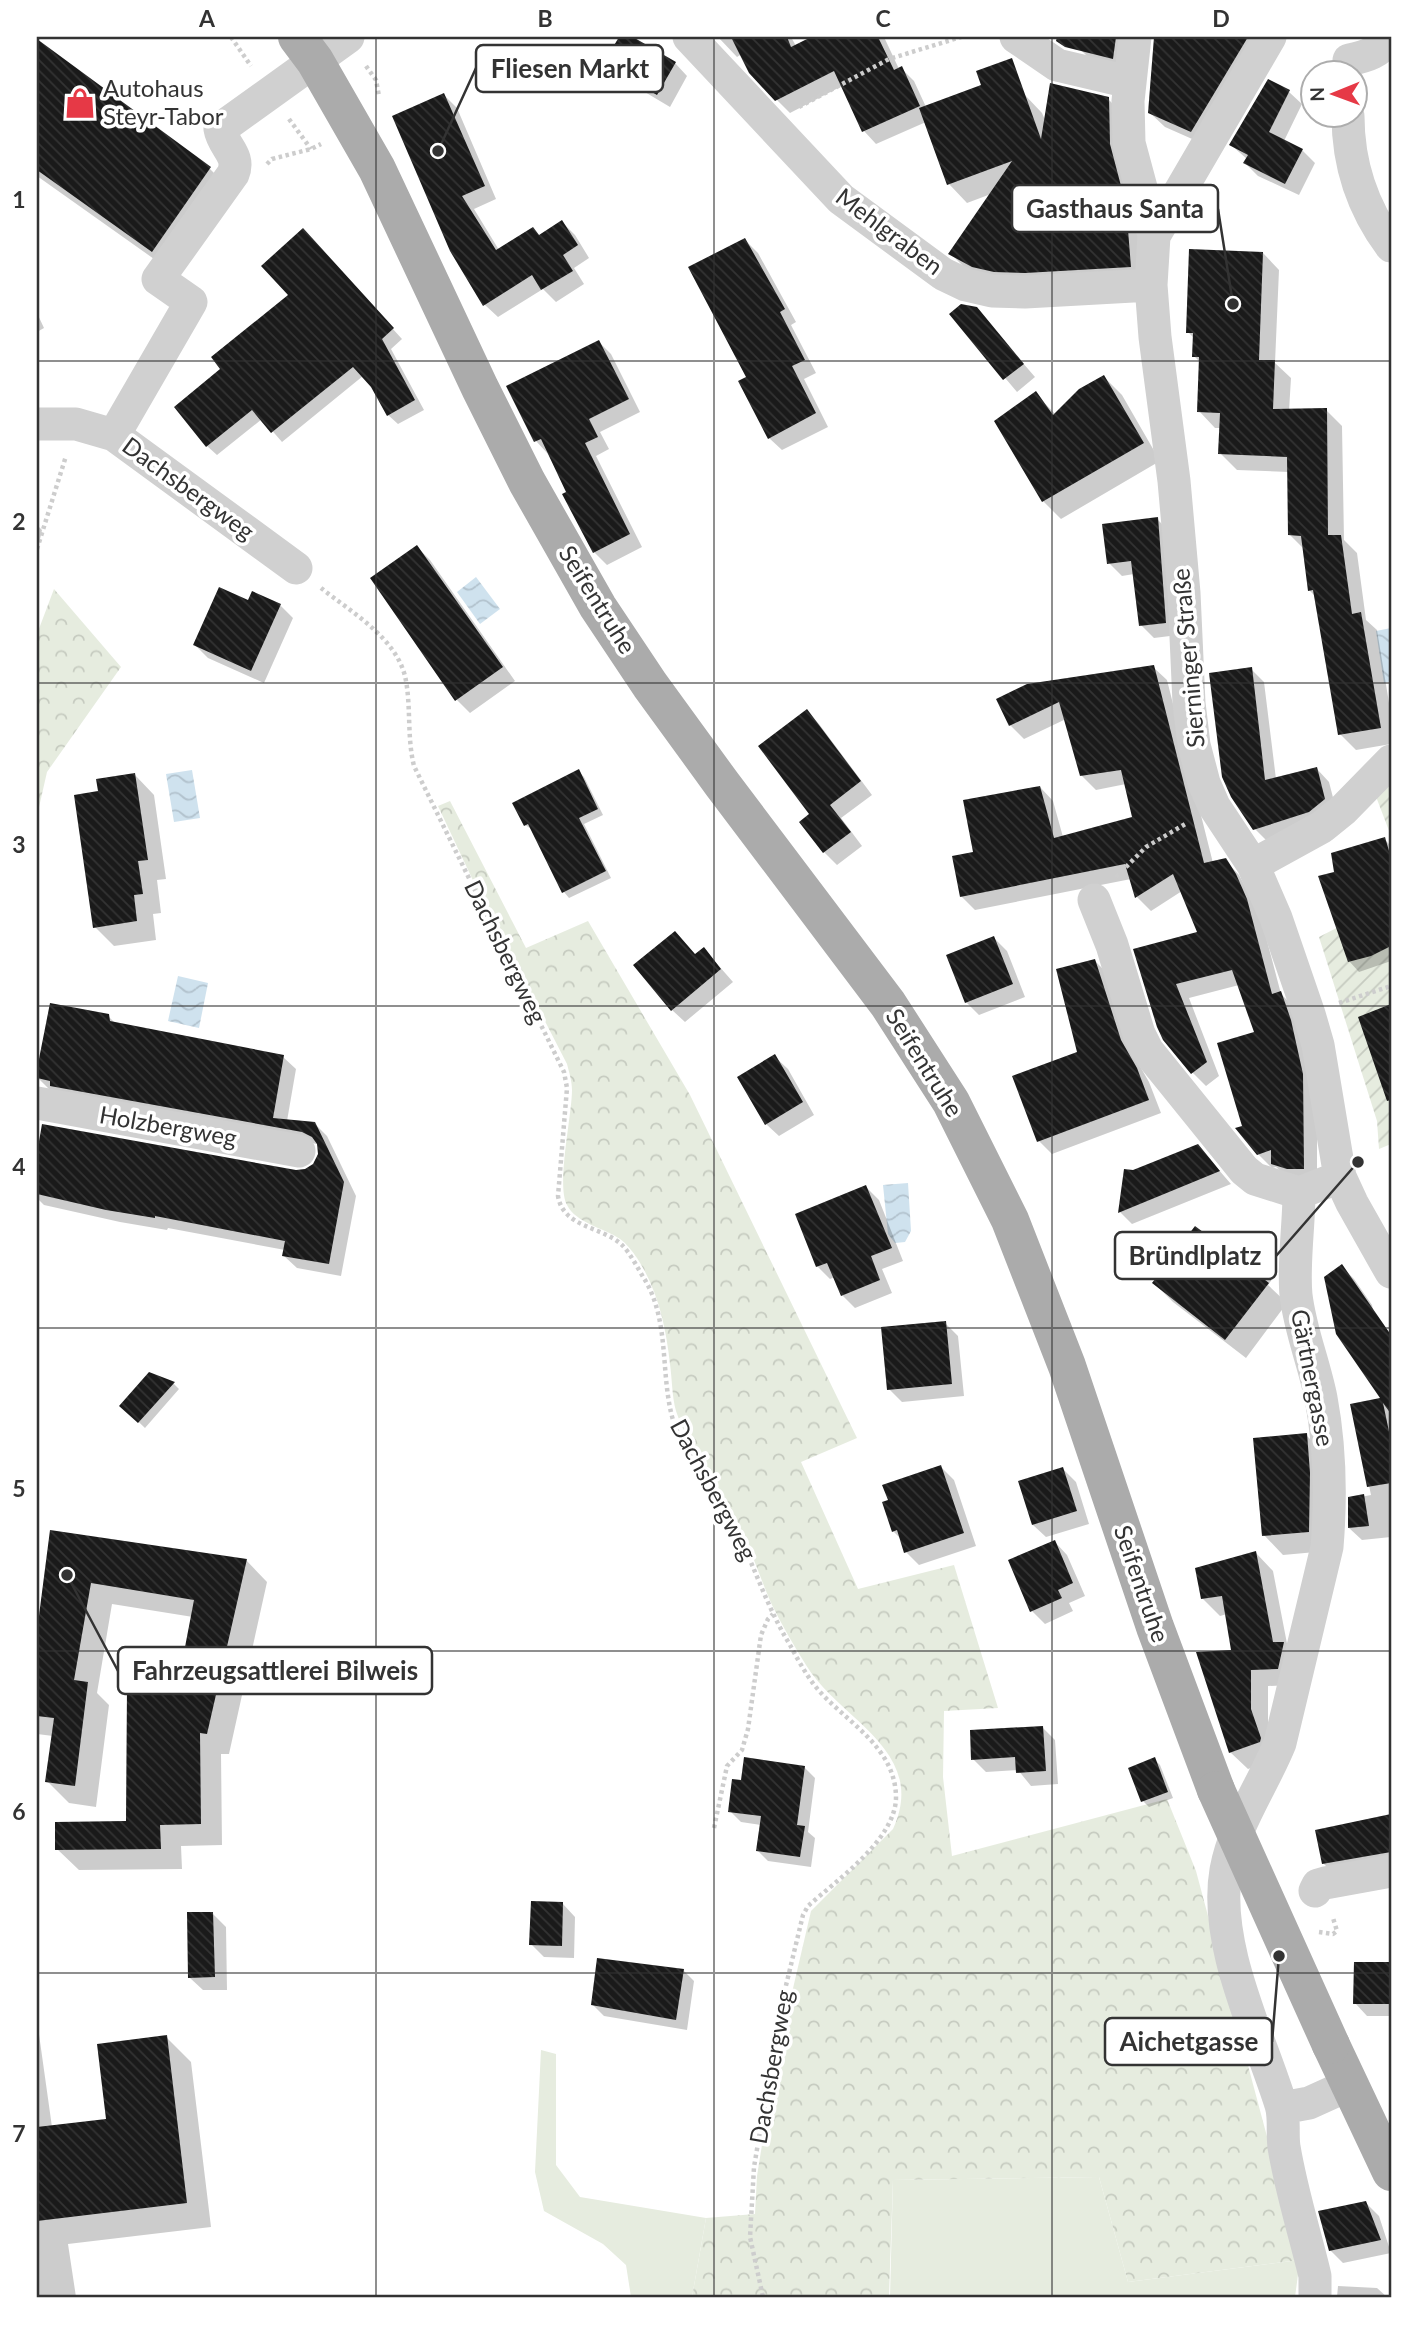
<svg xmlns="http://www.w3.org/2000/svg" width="1428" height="2334" viewBox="0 0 1428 2334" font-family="Lato,sans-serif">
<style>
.green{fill:#e6ecdf}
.forest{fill:url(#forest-crowns)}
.garden{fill:url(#garden-furrows)}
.water{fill:url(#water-waves)}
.shadow{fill:#0003}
.building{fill:url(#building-back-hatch)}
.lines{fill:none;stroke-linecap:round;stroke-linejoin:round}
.path{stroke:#cdcdcd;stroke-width:4.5;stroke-dasharray:3.5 3.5;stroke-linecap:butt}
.minor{stroke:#d0d0d0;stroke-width:33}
.major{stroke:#ababab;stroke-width:38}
.major-bridge{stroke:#ababab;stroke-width:38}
.grid{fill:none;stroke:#333;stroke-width:2;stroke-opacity:0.55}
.labels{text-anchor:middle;stroke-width:7;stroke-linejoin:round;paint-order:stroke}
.poi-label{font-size:24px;fill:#333;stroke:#fff;text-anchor:start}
.street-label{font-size:24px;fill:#333;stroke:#fff}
.leader{fill:none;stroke:#333;stroke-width:2.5}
.callout-dot{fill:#333;stroke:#fff;stroke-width:2.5}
.callout{fill:#fff;stroke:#333;stroke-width:2.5}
.callout-label{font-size:26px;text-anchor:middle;font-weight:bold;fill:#333}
.neatline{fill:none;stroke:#333;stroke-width:2.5}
.grid-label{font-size:23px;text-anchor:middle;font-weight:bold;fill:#333}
</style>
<defs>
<pattern id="forest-crowns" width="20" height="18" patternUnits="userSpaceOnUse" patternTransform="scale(1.75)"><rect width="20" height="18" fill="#e6ecdf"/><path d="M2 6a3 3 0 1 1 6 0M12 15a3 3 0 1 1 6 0" fill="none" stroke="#c6cbc0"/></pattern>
<pattern id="garden-furrows" width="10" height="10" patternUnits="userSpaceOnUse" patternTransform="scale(1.75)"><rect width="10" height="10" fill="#e6ecdf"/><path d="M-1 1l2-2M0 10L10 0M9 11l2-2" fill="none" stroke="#c6cbc0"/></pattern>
<pattern id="water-waves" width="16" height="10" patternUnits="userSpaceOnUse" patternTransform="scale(1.75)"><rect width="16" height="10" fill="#cfe2ee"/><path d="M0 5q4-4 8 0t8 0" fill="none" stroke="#b2c2cd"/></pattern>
<pattern id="building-back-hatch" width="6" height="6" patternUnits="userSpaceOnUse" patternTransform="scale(1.75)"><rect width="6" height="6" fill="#1a1a1a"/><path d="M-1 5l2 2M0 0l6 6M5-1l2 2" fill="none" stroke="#333"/></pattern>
</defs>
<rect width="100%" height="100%" fill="#fff"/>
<path class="green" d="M 541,2050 L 556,2054 L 556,2165 L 580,2197 L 706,2218 L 692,2297 L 631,2297 L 626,2265 L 603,2244 L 544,2211 L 535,2172 Z
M 1099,2177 L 1128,2282 L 1300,2260 L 1295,2297 L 890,2297 L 893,2180 Z"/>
<path class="forest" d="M 54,589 L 121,667 L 47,772 L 37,816 L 37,634 Z
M 450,801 L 526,948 L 588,921 L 690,1095 L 857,1438 L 801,1462 L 858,1589 L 954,1565 L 998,1708 L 944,1711 L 943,1777 L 952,1856 L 1167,1799 L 1196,1871 L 1300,2260 L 1128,2282 L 1099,2177 L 893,2180 L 889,2297 L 692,2297 L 706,2218 L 755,2214 L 757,2176 L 774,2070 L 811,1911 L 893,1829 C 929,1750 839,1720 806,1665 C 794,1646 782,1625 772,1605 C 759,1576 750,1545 735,1517 C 717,1481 689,1450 676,1411 C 672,1397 672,1378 670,1364 C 666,1327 658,1290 637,1258 C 633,1252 626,1243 620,1239 C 604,1228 576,1223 567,1205 C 556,1186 572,1115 572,1090 C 572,1081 569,1072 567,1064 L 477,889 L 438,806 Z"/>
<path class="garden" d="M 1391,780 L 1391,836 L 1375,794 Z
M 1391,900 L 1391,1144 L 1379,1149 L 1377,1121 L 1319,937 Z"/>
<path class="water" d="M 476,577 L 500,609 L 480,624 L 457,592 Z
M 1391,628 L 1391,681 L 1384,683 L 1376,631 Z
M 192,770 L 200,818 L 174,822 L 166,774 Z
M 178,976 L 208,983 L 199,1028 L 168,1021 Z
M 908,1183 L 911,1231 L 905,1242 L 895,1243 L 888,1234 L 883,1185 Z"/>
<path class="shadow" d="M 621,37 L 629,37 L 675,63 L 687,76 L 670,107 L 618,76 L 605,63 Z
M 718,37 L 791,37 L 796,46 L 815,37 L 884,37 L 899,69 L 901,68 L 914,81 L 926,107 L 1024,94 L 1042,113 L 1046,122 L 1108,99 L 1127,118 L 1149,285 L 1045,291 L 969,272 L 950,253 L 991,194 L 967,203 L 949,184 L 926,122 L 876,144 L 864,131 L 842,86 L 790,113 L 777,100 L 742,54 L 737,57 Z
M 1083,37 L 1133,37 L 1128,72 L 1096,65 L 1081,50 Z
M 1180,37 L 1274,37 L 1208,146 L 1165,127 L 1149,112 Z
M 37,41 L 210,169 L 235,194 L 178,276 L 37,176 Z
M 1289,92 L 1302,104 L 1284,141 L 1302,150 L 1315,163 L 1299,195 L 1258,176 L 1245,163 L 1247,159 L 1231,145 Z
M 444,95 L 457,108 L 496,199 L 474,209 L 499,250 L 533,229 L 540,236 L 562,222 L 575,235 L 589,258 L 574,268 L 584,284 L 556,302 L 543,289 L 498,317 L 485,305 L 451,251 Z
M 312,240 L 402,339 L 391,349 L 424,410 L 398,424 L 388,415 L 373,386 L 363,376 L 282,442 L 262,419 L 217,455 L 207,446 L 223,370 L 290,295 Z
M 745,240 L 758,253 L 796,322 L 791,325 L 816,373 L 804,379 L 828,427 L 782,450 L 769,438 L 749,377 Z
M 1263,253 L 1279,270 L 1275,363 L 1291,378 L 1289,411 L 1326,410 L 1342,426 L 1344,540 L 1357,553 L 1366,620 L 1377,630 L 1391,715 L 1391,744 L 1356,750 L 1340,734 L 1316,597 L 1309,590 L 1304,549 L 1290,535 L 1289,472 L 1237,470 L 1220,453 L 1221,428 L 1215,428 L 1199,411 L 1201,363 L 1194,356 L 1194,338 L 1188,332 Z
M 976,309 L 1035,377 L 1017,392 L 951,314 Z
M 37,313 L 44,328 L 37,332 Z
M 599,342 L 611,354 L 640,412 L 600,432 L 609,449 L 596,456 L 642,547 L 607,565 L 594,552 L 569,493 L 548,454 L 536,441 Z
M 1104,377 L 1122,395 L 1160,461 L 1061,519 L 1043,501 L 1035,393 L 1056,415 Z
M 1157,519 L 1170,532 L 1178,635 L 1154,638 L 1141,625 L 1134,574 L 1122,576 L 1109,563 Z
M 37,525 L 42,530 L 37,553 Z
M 417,547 L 430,560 L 515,681 L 470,713 L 457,700 L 372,578 Z
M 249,602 L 280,605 L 293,618 L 264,683 L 208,658 L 195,645 Z
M 1153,667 L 1167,680 L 1213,863 L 1225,860 L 1239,875 L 1260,914 L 1281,994 L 1294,1007 L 1317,1089 L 1317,1172 L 1303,1182 L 1287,1177 L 1276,1167 L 1272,1168 L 1258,1154 L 1244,1127 L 1256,1033 L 1239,985 L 1189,998 L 1219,1076 L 1206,1086 L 1192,1072 L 1136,950 L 1200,933 L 1182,891 L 1151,911 L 1137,897 L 1131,879 L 975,910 L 961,896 L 1040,787 L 1053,801 L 1063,837 L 1134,818 L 1126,784 L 1096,790 L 1082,776 L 1066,719 L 1024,739 L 1010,725 L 998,700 Z
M 1251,669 L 1264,682 L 1276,779 L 1317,769 L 1329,782 L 1337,813 L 1267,841 L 1254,828 Z
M 807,711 L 819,724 L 872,795 L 841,818 L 862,846 L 837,865 L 824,852 L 811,814 Z
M 578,771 L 584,777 L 603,815 L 584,824 L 611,878 L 569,898 L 564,892 L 533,830 L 525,825 Z
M 135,775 L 154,795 L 166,879 L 157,880 L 161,913 L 153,914 L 156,940 L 114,946 L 95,927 L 100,793 Z
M 1384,839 L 1391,846 L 1391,961 L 1359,972 L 1349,961 L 1336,874 Z
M 994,938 L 1007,951 L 1025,997 L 979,1015 L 966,1002 Z
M 704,949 L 733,982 L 685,1022 L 672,1010 L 696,956 Z
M 1095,961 L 1108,974 L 1133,1054 L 1149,1082 L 1161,1113 L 1052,1154 L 1039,1141 L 1079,1053 Z
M 51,1005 L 108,1016 L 116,1024 L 283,1057 L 296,1069 L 287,1121 L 314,1123 L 327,1136 L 356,1196 L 341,1276 L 297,1268 L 284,1256 L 285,1250 L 168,1228 L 167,1230 L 120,1222 L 44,1205 L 37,1198 L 37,1162 L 44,1126 L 295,1172 L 305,1171 L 315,1165 L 320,1154 L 317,1144 L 64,1098 L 50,1090 L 37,1077 Z
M 775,1057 L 788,1069 L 814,1115 L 779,1136 L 766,1124 Z
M 1198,1146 L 1231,1184 L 1132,1224 L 1120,1212 L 1133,1172 Z
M 866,1187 L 879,1200 L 903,1261 L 882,1269 L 892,1293 L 855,1308 L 842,1295 L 835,1277 L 830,1279 L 817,1266 Z
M 1223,1250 L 1254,1259 L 1273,1278 L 1268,1285 L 1287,1303 L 1246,1358 L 1173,1302 L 1154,1283 Z
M 1342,1267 L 1354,1279 L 1372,1305 L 1391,1399 L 1391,1537 L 1362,1540 L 1349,1528 L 1350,1499 L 1371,1495 L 1352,1406 L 1383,1399 Z
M 945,1323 L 958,1336 L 964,1396 L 902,1402 L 889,1389 Z
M 150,1374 L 174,1384 L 179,1389 L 145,1428 L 122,1406 Z
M 1306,1435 L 1326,1455 L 1327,1551 L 1283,1555 L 1264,1535 Z
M 941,1467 L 954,1480 L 976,1546 L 919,1565 L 906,1552 L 902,1540 L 893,1531 Z
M 1063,1469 L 1076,1482 L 1089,1524 L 1046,1537 L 1033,1525 Z
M 51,1532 L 246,1560 L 267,1582 L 229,1754 L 221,1754 L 222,1845 L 181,1846 L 182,1869 L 79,1870 L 57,1849 L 128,1823 L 178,1696 L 193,1617 L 112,1604 L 97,1693 L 109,1705 L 96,1807 L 69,1803 L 47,1781 L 53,1736 L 37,1734 L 37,1632 Z
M 1055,1542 L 1067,1555 L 1085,1596 L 1069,1603 L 1073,1611 L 1045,1624 L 1032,1611 Z
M 1256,1553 L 1273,1571 L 1295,1685 L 1268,1686 L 1268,1728 L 1277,1759 L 1248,1769 L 1230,1752 L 1233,1651 L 1227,1614 L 1220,1616 L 1202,1598 Z
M 1042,1727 L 1055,1740 L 1058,1784 L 1031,1786 L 1018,1770 L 986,1772 L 973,1759 Z
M 1154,1759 L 1160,1765 L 1173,1798 L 1149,1807 L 1143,1801 Z
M 804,1767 L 815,1778 L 808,1832 L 815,1838 L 811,1867 L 768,1861 L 757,1850 L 761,1825 L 741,1822 L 730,1811 L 743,1782 Z
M 1391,1816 L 1391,1866 L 1336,1876 L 1323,1863 L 1317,1831 Z
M 563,1904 L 575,1917 L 574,1958 L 544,1957 L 531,1944 Z
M 213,1914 L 226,1927 L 227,1990 L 203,1990 L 190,1978 Z
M 1355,1964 L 1391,1964 L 1391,2016 L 1367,2016 L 1355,2003 Z
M 683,1970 L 694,1981 L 687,2030 L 604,2016 L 593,2005 Z
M 37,2020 L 52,2127 L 108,2121 L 166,2037 L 191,2062 L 211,2227 L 68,2244 L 76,2297 L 37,2297 Z
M 1366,2203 L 1379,2216 L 1391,2253 L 1343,2263 L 1330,2250 Z
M 1338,2286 L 1377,2288 L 1387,2297 L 1337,2297 Z"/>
<path class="building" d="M 619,37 L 633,37 L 676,62 L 657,95 L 603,64 Z
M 731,37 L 787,37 L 791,47 L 811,37 L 878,37 L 894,70 L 902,66 L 920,106 L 862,132 L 834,71 L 775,101 L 749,73 Z
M 1057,37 L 1116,37 L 1113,59 L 1065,47 L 1056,41 Z
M 1154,37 L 1248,37 L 1191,132 L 1148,113 Z
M 37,39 L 211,167 L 152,252 L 37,170 Z
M 1012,58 L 1041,139 L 1050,83 L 1109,97 L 1110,144 L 1126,205 L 1131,267 L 1025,273 L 994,272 L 972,267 L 948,254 L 1012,161 L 947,185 L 919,108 L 981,85 L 976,71 Z
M 1268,79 L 1290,90 L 1269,132 L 1303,149 L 1285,184 L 1243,163 L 1248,155 L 1229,145 Z
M 444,93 L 485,186 L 462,196 L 496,250 L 533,227 L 539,235 L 562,220 L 578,245 L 563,255 L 573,271 L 541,290 L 532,275 L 483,306 L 450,251 L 392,116 Z
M 303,228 L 394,328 L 382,339 L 415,400 L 387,416 L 371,387 L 353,367 L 271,433 L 252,410 L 206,447 L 174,407 L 220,369 L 211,357 L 288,295 L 261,266 Z
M 745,238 L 785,309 L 780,312 L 805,360 L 792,366 L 816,413 L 768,439 L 738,381 L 746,377 L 688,267 Z
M 1189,249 L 1263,252 L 1259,360 L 1275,360 L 1273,409 L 1327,408 L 1328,535 L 1341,535 L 1352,614 L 1361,612 L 1381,728 L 1338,735 L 1313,590 L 1308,591 L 1301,536 L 1288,535 L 1287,457 L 1218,454 L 1220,413 L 1197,412 L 1199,357 L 1192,357 L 1193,333 L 1186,333 Z
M 961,304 L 977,307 L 1024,364 L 1003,380 L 949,314 Z
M 599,340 L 629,399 L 589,419 L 598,437 L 585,443 L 630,534 L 593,553 L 562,494 L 566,492 L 541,439 L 534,442 L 506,386 Z
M 1104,375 L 1144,443 L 1042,502 L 994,421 L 1036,391 L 1053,415 L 1079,389 Z
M 1158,517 L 1166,623 L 1139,626 L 1131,561 L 1107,564 L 1102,524 Z
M 417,545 L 503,667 L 455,701 L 370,578 Z
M 219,587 L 248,600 L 252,591 L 281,604 L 251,671 L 193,645 Z
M 1154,665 L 1204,863 L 1226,858 L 1236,874 L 1247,899 L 1272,994 L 1281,991 L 1291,1020 L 1303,1074 L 1304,1169 L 1287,1169 L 1271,1164 L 1271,1150 L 1257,1155 L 1235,1128 L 1242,1126 L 1217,1043 L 1254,1032 L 1232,970 L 1176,984 L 1207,1062 L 1191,1074 L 1163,1040 L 1157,1027 L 1133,949 L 1197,932 L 1173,874 L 1135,898 L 1125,864 L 960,897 L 952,856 L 973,852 L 963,800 L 1040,786 L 1054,838 L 1132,817 L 1121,770 L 1080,776 L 1059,702 L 1009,726 L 996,699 L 1027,684 Z
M 1252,667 L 1265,780 L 1317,767 L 1325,799 L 1309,812 L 1253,830 L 1231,797 L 1222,777 L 1209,673 Z
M 807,709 L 861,781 L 830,805 L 851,832 L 823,853 L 799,822 L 809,814 L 758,746 Z
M 579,769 L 598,809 L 579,818 L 606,871 L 562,893 L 528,824 L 524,826 L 512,803 Z
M 135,773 L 148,860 L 138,861 L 143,894 L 134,895 L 137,921 L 93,928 L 74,795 L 98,791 L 96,779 Z
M 1385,837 L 1391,858 L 1391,946 L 1371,956 L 1348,962 L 1318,876 L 1334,872 L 1331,853 Z
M 675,931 L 695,954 L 704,947 L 721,969 L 671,1011 L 633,965 Z
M 994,936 L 1013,984 L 965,1003 L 946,955 Z
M 1095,959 L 1121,1040 L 1137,1068 L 1149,1100 L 1037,1142 L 1012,1076 L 1077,1052 L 1056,969 Z
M 50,1003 L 109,1014 L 110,1021 L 284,1055 L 273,1118 L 315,1122 L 344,1182 L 329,1264 L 282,1256 L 285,1241 L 155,1216 L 155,1218 L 106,1210 L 37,1194 L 37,1153 L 42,1124 L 296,1170 L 305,1169 L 313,1164 L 318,1154 L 317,1144 L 312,1137 L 302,1132 L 50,1086 L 50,1081 L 37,1078 L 37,1069 Z
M 1391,1004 L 1391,1100 L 1387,1101 L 1358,1017 Z
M 775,1054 L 803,1102 L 765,1125 L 737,1077 Z
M 1198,1144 L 1220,1171 L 1118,1213 L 1124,1169 L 1133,1170 Z
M 866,1185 L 892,1248 L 871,1256 L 880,1280 L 841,1296 L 827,1263 L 816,1267 L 795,1214 Z
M 1195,1226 L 1223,1247 L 1229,1238 L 1255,1258 L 1248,1267 L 1269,1283 L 1225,1340 L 1152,1283 Z
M 1342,1264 L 1391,1335 L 1391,1414 L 1383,1403 L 1391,1441 L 1391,1483 L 1367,1487 L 1350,1404 L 1380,1398 L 1336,1334 L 1324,1277 Z
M 946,1321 L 952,1384 L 887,1390 L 881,1327 Z
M 149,1372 L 175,1382 L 138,1423 L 119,1406 Z
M 1307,1433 L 1310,1473 L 1309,1532 L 1262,1536 L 1253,1438 Z
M 941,1465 L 964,1533 L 904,1553 L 897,1530 L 892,1532 L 882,1502 L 888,1500 L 882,1485 Z
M 1063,1467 L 1077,1511 L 1032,1525 L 1018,1481 Z
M 1364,1494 L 1369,1526 L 1348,1528 L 1348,1497 Z
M 50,1530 L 247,1559 L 207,1734 L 200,1733 L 201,1824 L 160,1825 L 161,1849 L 55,1850 L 55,1822 L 126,1821 L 127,1687 L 176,1694 L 194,1600 L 91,1583 L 74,1680 L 88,1682 L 75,1786 L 45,1782 L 54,1718 L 37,1716 L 37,1631 Z
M 1055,1540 L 1073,1583 L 1058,1590 L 1062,1598 L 1030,1612 L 1008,1560 Z
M 1256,1551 L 1273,1642 L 1284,1642 L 1278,1669 L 1251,1670 L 1251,1709 L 1261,1738 L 1260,1742 L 1229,1753 L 1196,1652 L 1231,1650 L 1222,1596 L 1201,1599 L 1195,1568 Z
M 1043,1726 L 1046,1771 L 1016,1773 L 1015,1757 L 971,1760 L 970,1730 Z
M 744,1757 L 805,1766 L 797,1825 L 805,1826 L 800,1857 L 756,1851 L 761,1816 L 728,1812 L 732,1779 L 741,1780 Z
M 1155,1757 L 1168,1792 L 1141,1802 L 1128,1768 Z
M 1391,1814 L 1391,1852 L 1322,1864 L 1315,1830 Z
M 531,1901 L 563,1902 L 562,1946 L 529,1945 Z
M 187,1912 L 213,1912 L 215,1977 L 188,1978 Z
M 597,1958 L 684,1969 L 676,2020 L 591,2005 Z
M 1354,1962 L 1391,1962 L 1391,2004 L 1353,2004 Z
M 167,2035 L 187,2203 L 37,2221 L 37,2127 L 106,2119 L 97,2044 Z
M 1366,2201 L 1381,2240 L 1329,2251 L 1318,2211 Z"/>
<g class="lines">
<path class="path" d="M 231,37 L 251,66
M 366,66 L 376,80 L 379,96
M 799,107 L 889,59 L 961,37
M 289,119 L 311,149
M 267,164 L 272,159 L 311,149 L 321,144
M 37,549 L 66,456
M 321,588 C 351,612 399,639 406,681 C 411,709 407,738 414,766 L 564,1072 L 567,1088 L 558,1196 C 563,1228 602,1226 622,1245 C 631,1254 638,1269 645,1280 C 670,1322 660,1375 673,1420 C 683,1453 708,1477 724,1506 C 750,1551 763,1601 790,1645 C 797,1658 805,1673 815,1686 C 843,1721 896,1745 896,1798 C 895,1840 837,1880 808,1906 L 803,1915 L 782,2002 L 754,2167 L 750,2237 L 763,2297
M 1116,877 L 1146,847 L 1187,823
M 1339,1003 L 1391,986
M 714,1828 L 727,1766 L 742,1750 L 748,1729 L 761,1635 L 768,1619 L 773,1614
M 1319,1932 L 1333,1934 L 1337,1931 L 1333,1918"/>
<path class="minor" d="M 689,37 L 841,199 L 943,274 L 966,285 L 992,291 L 1025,292 L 1151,285
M 1016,37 L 1057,65 L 1129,82
M 1135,37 L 1128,101 L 1129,143 L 1154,236
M 1270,37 L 1154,236 L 1151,285 L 1155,337 L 1174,481 L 1184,593 L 1189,703 L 1194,745 L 1204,783 L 1214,806 L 1253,865 L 1276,918 L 1309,1014 L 1318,1045 L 1340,1177 L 1352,1203 L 1391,1272
M 1349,60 C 1367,56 1379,53 1390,37
M 1348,116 C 1348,164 1362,207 1391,246
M 37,424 L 76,424 L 114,435 L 296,568
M 114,435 L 191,302 L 158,279 L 233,174 C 241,155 223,147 220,129 L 348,37
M 1253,865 L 1322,827 L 1343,810 L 1391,761
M 1094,900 L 1112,945 L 1139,1034 L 1147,1050 L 1244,1170 L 1255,1179 L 1299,1193
M 37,1103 L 299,1151
M 1315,1891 L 1318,1885 L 1325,1883 L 1391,1871
M 1282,2108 L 1309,2103 L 1351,2084
M 1315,2297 L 1315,2276 C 1305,2234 1291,2190 1284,2147 C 1282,2133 1285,2118 1281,2105 C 1259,2034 1213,1945 1226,1870 C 1234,1825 1263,1785 1280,1743 L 1327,1547 C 1331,1498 1330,1446 1321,1398 C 1314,1363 1300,1330 1296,1295 C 1293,1265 1299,1225 1299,1193 L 1340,1177"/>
<path class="major" d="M 297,37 L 315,61 L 377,169 L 480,388 L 527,482 L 598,607 L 650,685 L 722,784 L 888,1004 L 951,1102 L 1010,1220 L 1067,1366 L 1155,1627 L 1216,1790
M 1331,2045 L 1391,2172"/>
<path class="major-bridge" d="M 1216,1790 L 1331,2045"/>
</g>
<path class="grid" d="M 376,37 L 376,2297M 714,37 L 714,2297M 1052,37 L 1052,2297M 37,361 L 1391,361M 37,683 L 1391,683M 37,1006 L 1391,1006M 37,1328 L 1391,1328M 37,1651 L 1391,1651M 37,1973 L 1391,1973"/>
<defs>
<symbol id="shop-bare" viewBox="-9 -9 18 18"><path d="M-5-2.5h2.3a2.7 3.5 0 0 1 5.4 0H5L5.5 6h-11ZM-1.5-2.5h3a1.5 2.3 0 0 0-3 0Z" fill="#e63946" stroke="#fff" stroke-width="2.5" paint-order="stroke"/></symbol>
</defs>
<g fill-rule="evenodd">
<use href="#shop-bare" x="58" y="81" width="44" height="44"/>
</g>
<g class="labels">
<g class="poi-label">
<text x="103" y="97">Autohaus<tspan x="103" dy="28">Steyr-Tabor</tspan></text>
</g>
<g class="street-label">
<text transform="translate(889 232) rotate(37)" y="8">Mehlgraben</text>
<text transform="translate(188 489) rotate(36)" y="8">Dachsbergweg</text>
<text transform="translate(597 600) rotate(58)" y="8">Seifentruhe</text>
<text transform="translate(1189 658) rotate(-95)" y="8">Sierninger Straße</text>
<text transform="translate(505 952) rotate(64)" y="8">Dachsbergweg</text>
<text transform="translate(924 1063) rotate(58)" y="8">Seifentruhe</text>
<text transform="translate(168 1127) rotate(10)" y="8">Holzbergweg</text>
<text transform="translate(1312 1378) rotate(79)" y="8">Gärtnergasse</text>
<text transform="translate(713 1490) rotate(62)" y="8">Dachsbergweg</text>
<text transform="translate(1141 1584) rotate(71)" y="8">Seifentruhe</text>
<text transform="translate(772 2067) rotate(-80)" y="8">Dachsbergweg</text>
</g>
</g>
<path class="leader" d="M438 151L476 68M1233 304L1218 209M1358 1162L1276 1256M67 1575L118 1671M1279 1956L1272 2042"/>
<g class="callout-dot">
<circle cx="438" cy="151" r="7"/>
<circle cx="1233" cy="304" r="7"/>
<circle cx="1358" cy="1162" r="7"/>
<circle cx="67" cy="1575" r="7"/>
<circle cx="1279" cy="1956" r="7"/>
</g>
<g class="callout">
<rect x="476" y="45" width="187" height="47" rx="7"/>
<rect x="1012" y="185" width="206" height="47" rx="7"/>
<rect x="1115" y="1232" width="161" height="47" rx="7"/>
<rect x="118" y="1647" width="314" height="47" rx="7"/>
<rect x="1105" y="2018" width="167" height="47" rx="7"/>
</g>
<g class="callout-label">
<text x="570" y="78">Fliesen Markt</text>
<text x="1115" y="218">Gasthaus Santa</text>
<text x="1195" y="1265">Bründlplatz</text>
<text x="275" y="1680">Fahrzeugsattlerei Bilweis</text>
<text x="1189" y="2051">Aichetgasse</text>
</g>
<rect width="1428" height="2334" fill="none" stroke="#ffffff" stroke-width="77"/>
<g transform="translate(1334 94) rotate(269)"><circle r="33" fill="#ffffff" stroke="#adadad" stroke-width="2"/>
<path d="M0-5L12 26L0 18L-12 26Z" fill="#e63946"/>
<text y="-10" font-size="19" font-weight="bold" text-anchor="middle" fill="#333333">N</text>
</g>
<rect x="38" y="38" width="1352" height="2258" class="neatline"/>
<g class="grid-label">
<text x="207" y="27">A</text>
<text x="545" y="27">B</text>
<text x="883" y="27">C</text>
<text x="1221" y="27">D</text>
<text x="19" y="208">1</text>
<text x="19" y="530">2</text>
<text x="19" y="853">3</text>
<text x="19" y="1175">4</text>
<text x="19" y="1497">5</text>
<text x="19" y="1820">6</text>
<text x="19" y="2142">7</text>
</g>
</svg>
